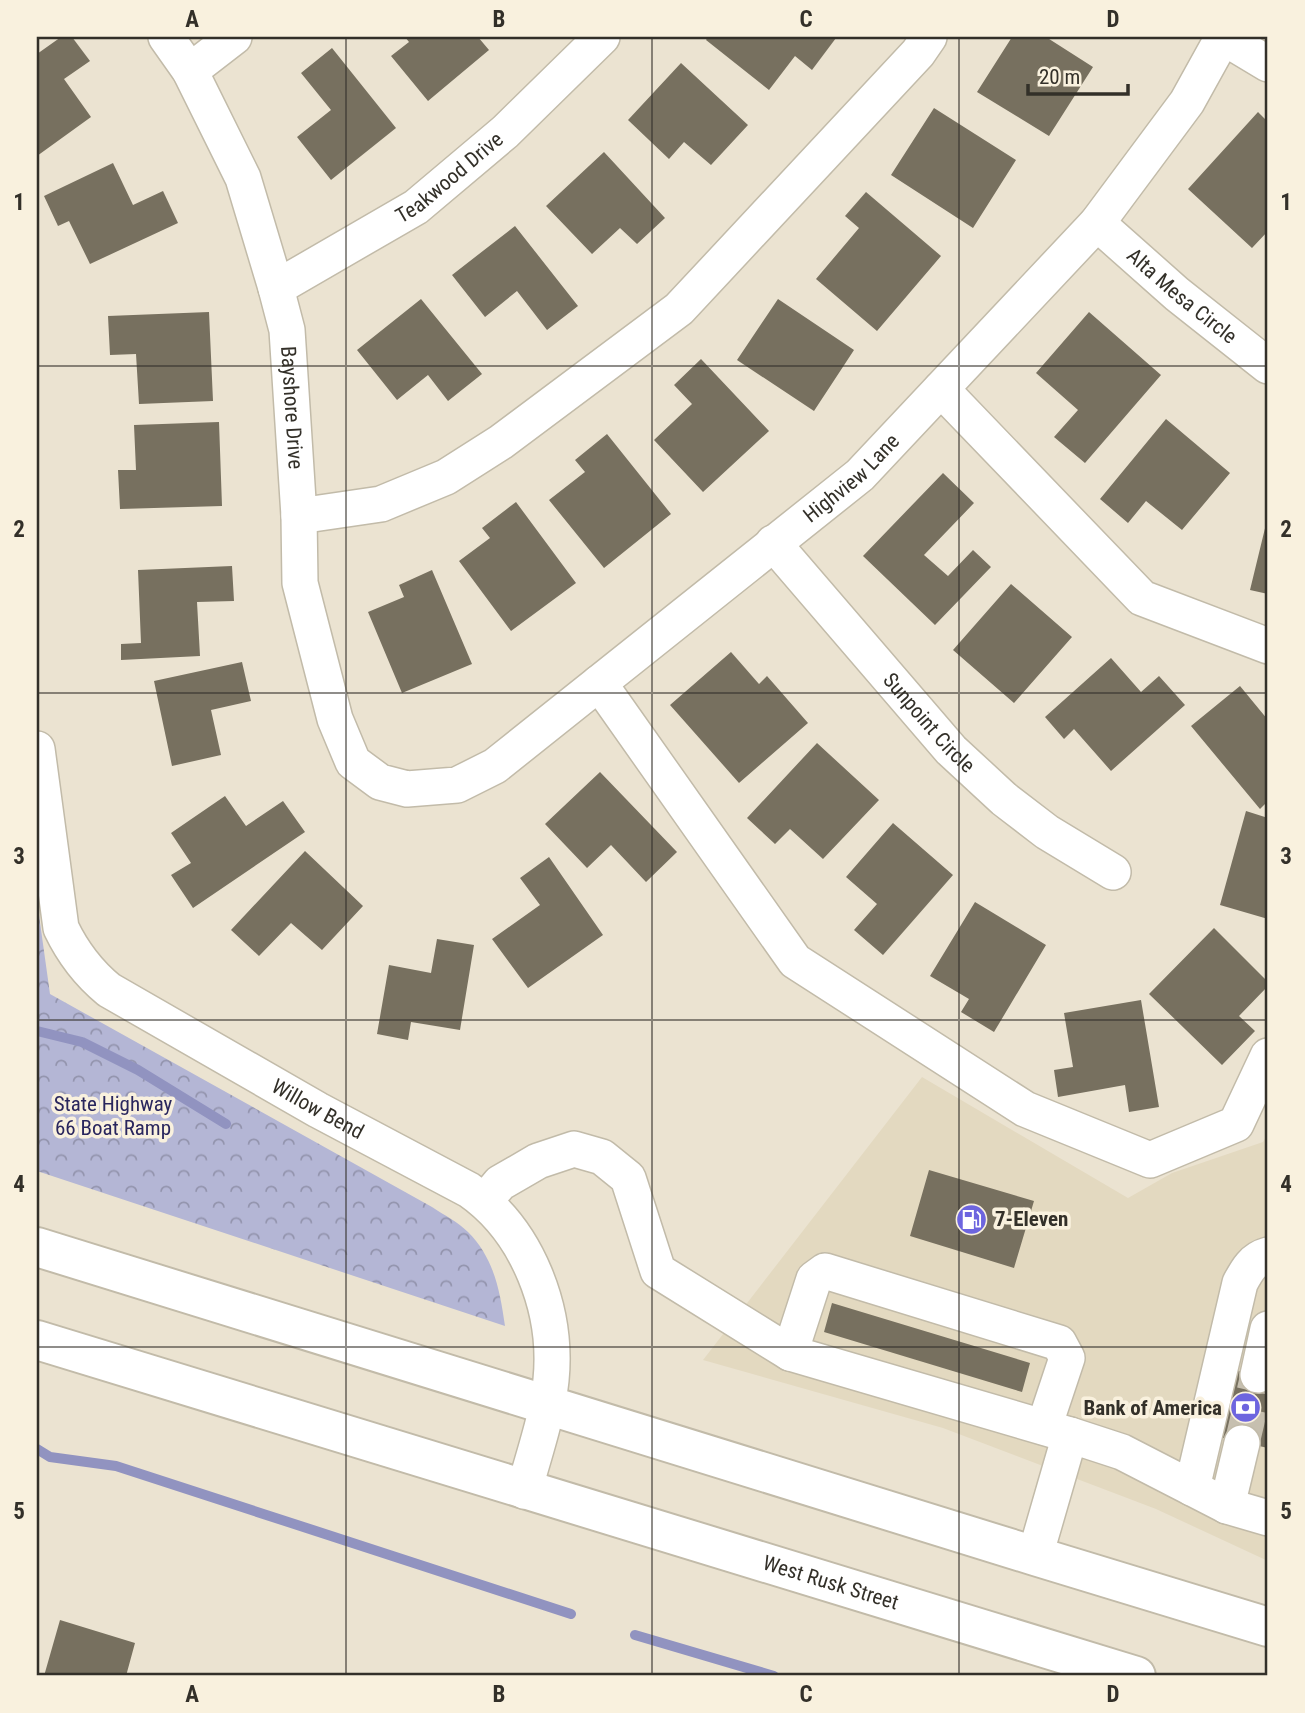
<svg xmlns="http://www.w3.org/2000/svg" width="1305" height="1713" viewBox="0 0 1305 1713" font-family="'Roboto Condensed',sans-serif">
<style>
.built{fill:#e3d9c0}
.forest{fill:url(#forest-crowns)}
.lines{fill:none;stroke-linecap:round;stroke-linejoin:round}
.stream{stroke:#9193c0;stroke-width:10}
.building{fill:#77705f}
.minor-tunnel{stroke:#c6bfaf;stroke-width:35;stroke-dasharray:35 18;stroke-linecap:butt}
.minor-casing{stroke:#c2bba9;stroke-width:38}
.major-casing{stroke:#c2bba9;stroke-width:42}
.minor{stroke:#fff;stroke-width:35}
.major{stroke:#fff;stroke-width:38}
.grid{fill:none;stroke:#333029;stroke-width:2;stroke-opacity:0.55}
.labels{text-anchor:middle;stroke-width:7;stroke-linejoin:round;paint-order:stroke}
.street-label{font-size:21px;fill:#333029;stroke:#f9f1de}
.park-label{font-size:21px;fill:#29265d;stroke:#f9f1de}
.poi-label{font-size:21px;font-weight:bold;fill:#333029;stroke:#f9f1de;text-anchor:start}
.neatline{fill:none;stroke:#333029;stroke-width:2.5}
.grid-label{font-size:23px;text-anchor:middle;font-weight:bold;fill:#333029}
</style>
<defs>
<pattern id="forest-crowns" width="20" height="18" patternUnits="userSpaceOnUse" patternTransform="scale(1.75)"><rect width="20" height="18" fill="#b4b6d5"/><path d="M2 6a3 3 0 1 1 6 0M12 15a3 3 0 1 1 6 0" fill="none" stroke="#9394ad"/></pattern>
</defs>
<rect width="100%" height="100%" fill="#ebe3d1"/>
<path class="built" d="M 922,1077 L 1128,1198 L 1172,1173 L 1263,1142 L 1268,1133 L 1268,1561 L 1156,1509 L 943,1428 L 703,1360 Z"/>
<path class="forest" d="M 37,901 L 50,994 L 432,1207 C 444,1215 458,1222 468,1232 C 494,1258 500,1291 505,1326 L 37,1171 Z"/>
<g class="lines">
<path class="stream" d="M 37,1031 L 82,1042 L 138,1070 L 226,1124
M 37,1449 L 50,1457 L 116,1466 L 571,1614
M 635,1635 L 774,1676"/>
</g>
<path class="building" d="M 61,37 L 72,37 L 90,61 L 64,79 L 91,117 L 37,156 L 37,54 Z
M 405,37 L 478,37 L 489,50 L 428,101 L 391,56 L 409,42 Z
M 708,37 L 835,37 L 836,38 L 812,70 L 795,56 L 769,90 L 706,40 Z
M 1012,37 L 1046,37 L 1093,67 L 1049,136 L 977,92 Z
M 332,48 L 396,128 L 331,180 L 297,137 L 331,110 L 301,73 Z
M 681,63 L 748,125 L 711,165 L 684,142 L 669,159 L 628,120 Z
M 934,108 L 1016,160 L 973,228 L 891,175 Z
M 1258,112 L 1268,122 L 1268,231 L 1252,248 L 1188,189 Z
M 604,152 L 665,218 L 637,244 L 620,228 L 592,254 L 546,206 Z
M 113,163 L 133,205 L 163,191 L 178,223 L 90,264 L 69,221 L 58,226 L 44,196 Z
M 866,192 L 941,256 L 877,331 L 816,279 L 859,228 L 845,216 Z
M 515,226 L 578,306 L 547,330 L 517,291 L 485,317 L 452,275 Z
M 421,299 L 482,374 L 448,401 L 428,375 L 397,400 L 357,350 Z
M 778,299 L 854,350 L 814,411 L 737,360 Z
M 209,312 L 213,401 L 139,404 L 136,354 L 110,355 L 108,316 Z
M 1089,312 L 1161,375 L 1085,463 L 1054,437 L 1078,410 L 1036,373 Z
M 701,359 L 769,431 L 703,492 L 654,440 L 692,404 L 674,385 Z
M 1166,419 L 1230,473 L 1182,530 L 1146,501 L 1128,523 L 1100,499 Z
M 219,422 L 222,506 L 120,509 L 118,470 L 136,470 L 134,425 Z
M 607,434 L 671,514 L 604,568 L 549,500 L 585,472 L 575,460 Z
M 943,473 L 974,503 L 924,555 L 948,576 L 973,550 L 991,567 L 935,625 L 863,556 Z
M 516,502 L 576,583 L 511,631 L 459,561 L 490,538 L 482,528 Z
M 1267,520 L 1268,520 L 1268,594 L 1250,590 Z
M 232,566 L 234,601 L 197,602 L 200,656 L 121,660 L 121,644 L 141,643 L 138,570 Z
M 432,570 L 472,664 L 402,693 L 368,612 L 404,597 L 399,585 Z
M 1011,584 L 1072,637 L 1014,703 L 953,650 Z
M 731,652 L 759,684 L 767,676 L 808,723 L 739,783 L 670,705 Z
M 1111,658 L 1141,692 L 1159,676 L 1185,705 L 1111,771 L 1074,729 L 1064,739 L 1045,717 Z
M 242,662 L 251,701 L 211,710 L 221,755 L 172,766 L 154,681 Z
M 1240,686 L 1268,720 L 1268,801 L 1260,809 L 1191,726 Z
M 817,743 L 879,800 L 823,859 L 790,829 L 775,844 L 747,818 Z
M 600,772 L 677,852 L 646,882 L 611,845 L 587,868 L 545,824 Z
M 225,796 L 246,826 L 283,801 L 305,832 L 193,908 L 171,875 L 191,863 L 171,833 Z
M 1246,811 L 1268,818 L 1268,919 L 1220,905 Z
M 893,823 L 953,875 L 883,955 L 854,930 L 877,904 L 846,877 Z
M 305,851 L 363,906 L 322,950 L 291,923 L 259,956 L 231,930 Z
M 549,857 L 603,935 L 528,988 L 492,939 L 540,905 L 520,878 Z
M 975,902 L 1046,945 L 994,1032 L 961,1012 L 969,999 L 930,976 Z
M 1214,928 L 1268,982 L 1268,986 L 1239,1016 L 1255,1031 L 1222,1065 L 1149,994 Z
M 437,939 L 474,945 L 460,1030 L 411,1022 L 408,1040 L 377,1034 L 389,965 L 431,973 Z
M 1141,1000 L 1159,1107 L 1129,1112 L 1125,1085 L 1058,1097 L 1054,1070 L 1073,1067 L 1064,1013 Z
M 929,1170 L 1034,1201 L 1014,1268 L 910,1236 Z
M 832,1303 L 1030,1363 L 1022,1392 L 824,1332 Z
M 1234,1370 L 1268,1378 L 1268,1448 L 1219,1437 Z
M 60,1620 L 135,1643 L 126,1676 L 44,1676 Z"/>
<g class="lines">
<path class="minor-tunnel" d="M 1242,1443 L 1258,1375"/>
<defs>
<g id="minor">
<path id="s1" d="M 166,37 L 190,71 L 243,178 L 276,288 L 287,330 L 299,516 L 300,583 L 335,719 L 353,762 L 380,782 L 407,789 L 457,785 L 495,766 L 860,475 L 1097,223 L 1187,102 L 1223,37"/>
<path d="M 1223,37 L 1268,64"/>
<path d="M 190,71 L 234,37"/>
<path id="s2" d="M 1097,223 L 1177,294 L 1268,366"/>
<path id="s3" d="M 276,288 L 416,207 L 505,132 L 602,37"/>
<path d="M 941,389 L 1142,598 L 1268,646"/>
<path d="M 299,516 L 381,504 L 446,477 L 501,442 L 679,309 L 918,53 L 929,37"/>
<path id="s4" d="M 773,543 L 951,750 L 1004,799 L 1047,832 L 1113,872"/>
<path d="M 599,683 L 795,961 L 1025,1109 L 1150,1160 L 1236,1124 L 1268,1056"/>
<path id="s5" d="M 37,749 L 61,928 C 73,953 87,972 109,990 L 318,1110 L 469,1190 C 528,1231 558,1310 551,1380 C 547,1418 534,1454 524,1491"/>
<path d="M 485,1201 L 500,1183 L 538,1161 L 574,1149 L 602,1157 L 628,1178 L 658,1271 L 790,1353 L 1070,1435"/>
<path d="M 790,1353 L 814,1279 L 825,1271 L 1059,1343 L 1067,1358 L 1044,1427"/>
<path d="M 1258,1375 L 1268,1329"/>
<path d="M 1192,1488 L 1240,1283 C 1247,1270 1253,1259 1268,1255"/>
<path d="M 1227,1506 L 1242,1443"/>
<path d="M 1035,1556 L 1070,1435 L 1122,1452 L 1227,1506 L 1268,1518"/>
</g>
<g id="major">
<path d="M 37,1247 L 1035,1556 L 1268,1627"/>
<path id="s6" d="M 37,1340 L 1136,1676"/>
</g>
</defs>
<use href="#minor" class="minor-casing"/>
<use href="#major" class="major-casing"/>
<use href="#minor" class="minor"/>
<use href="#major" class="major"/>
</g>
<path class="grid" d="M 346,37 L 346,1676M 652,37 L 652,1676M 959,37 L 959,1676M 37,366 L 1268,366M 37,693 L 1268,693M 37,1020 L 1268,1020M 37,1347 L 1268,1347"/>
<defs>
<symbol id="fuel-disc" viewBox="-11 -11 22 22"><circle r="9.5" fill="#6d65df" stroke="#f9f1de"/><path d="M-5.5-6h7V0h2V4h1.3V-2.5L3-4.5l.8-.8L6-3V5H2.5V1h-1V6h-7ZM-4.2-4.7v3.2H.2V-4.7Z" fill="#fff"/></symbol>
<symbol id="bank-disc" viewBox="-11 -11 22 22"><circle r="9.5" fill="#6d65df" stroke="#f9f1de"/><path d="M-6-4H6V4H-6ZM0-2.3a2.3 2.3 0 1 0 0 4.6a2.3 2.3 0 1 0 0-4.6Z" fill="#fff"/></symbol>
</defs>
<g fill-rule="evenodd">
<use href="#fuel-disc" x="954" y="1202" width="35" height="35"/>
<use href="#bank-disc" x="1228" y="1390" width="35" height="35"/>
</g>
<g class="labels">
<g class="street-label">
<text dy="7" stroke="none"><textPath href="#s3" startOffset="206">Teakwood Drive</textPath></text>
<text dy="7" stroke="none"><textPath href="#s2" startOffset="112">Alta Mesa Circle</textPath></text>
<text dy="7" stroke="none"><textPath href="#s1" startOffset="397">Bayshore Drive</textPath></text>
<text dy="7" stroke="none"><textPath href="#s1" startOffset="1372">Highview Lane</textPath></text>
<text dy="7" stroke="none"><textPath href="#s4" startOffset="238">Sunpoint Circle</textPath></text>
<text dy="7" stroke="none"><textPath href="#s5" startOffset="500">Willow Bend</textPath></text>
<text dy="7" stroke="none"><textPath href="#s6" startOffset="830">West Rusk Street</textPath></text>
</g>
<g class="park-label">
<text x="113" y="1111">State Highway<tspan x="113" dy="24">66 Boat Ramp</tspan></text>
</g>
<g class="poi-label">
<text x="995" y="1226">7-Eleven</text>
<text x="1222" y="1415" text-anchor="end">Bank of America</text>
</g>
</g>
<rect width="1305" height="1713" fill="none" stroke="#f9f1de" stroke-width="77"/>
<path d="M1028 84v10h100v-10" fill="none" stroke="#333029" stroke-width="3.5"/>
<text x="1039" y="84" font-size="21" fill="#333029" stroke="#f9f1de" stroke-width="5" paint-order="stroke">20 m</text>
<rect x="38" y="38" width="1228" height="1636" class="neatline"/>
<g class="grid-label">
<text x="192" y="27">A</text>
<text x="499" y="27">B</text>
<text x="806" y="27">C</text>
<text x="1113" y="27">D</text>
<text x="19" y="210">1</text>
<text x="1286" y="210">1</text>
<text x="19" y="537">2</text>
<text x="1286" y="537">2</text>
<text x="19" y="864">3</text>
<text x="1286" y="864">3</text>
<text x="19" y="1192">4</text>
<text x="1286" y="1192">4</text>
<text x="19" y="1519">5</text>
<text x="1286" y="1519">5</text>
<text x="192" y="1702">A</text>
<text x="499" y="1702">B</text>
<text x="806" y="1702">C</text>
<text x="1113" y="1702">D</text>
</g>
</svg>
